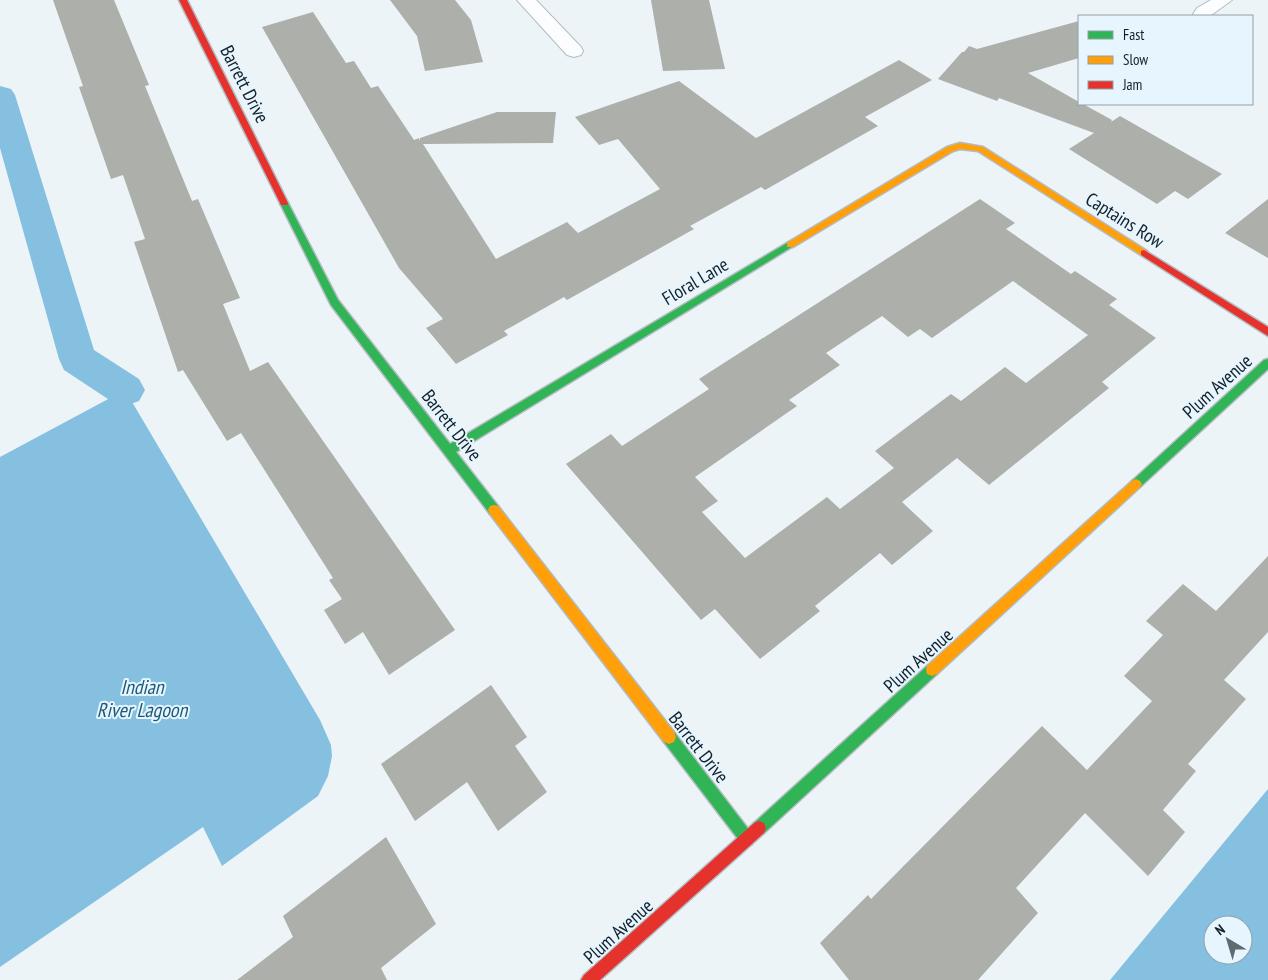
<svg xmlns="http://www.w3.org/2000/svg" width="1268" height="980" viewBox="0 0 1268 980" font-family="'PT Sans Narrow',sans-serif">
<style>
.water{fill:#85c0e0;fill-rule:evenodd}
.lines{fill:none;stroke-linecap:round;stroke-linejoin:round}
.canal{fill:#85c0e0;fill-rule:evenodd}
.building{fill:#acafaa;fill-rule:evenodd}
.street-casing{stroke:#b2bcc2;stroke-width:2}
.fast-casing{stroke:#b2bcc2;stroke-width:3}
.slow-casing{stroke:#b2bcc2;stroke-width:3}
.jam-casing{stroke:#b2bcc2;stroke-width:3}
.street{fill:#fcfdfe;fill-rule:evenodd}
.fast{fill:#30b455;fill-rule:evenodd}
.slow{fill:#ff9f0a;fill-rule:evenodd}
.jam{fill:#e5322d;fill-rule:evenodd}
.labels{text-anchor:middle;stroke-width:4;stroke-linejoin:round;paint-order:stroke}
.street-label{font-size:19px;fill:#132029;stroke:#e6f5fe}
.water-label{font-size:20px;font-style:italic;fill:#1d5a78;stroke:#e6f5fe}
</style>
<rect width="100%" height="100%" fill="#ecf4f8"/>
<path class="water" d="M 125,390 L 320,720 L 331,745 L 332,756 L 328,776 L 318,796 L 222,866 L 203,827 L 0,967 L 0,457 Z
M 1268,789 L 1268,980 L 1110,980 ZM 1213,925 L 1243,925 L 1243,955 L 1213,955 Z"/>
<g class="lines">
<path class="canal" d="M 0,86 L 11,89 L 15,95 L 94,350 L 139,379 L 145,390 L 139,401 L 125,406 L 111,401 L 64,370 L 59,359 L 0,148 Z"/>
</g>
<path class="building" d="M 53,0 L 114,0 L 149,85 L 145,86 L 192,201 L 198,199 L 240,298 L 223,304 L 250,371 L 268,362 L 455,630 L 389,675 L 363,632 L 345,644 L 324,610 L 342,599 L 329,580 L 333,578 L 241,433 L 227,441 L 183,370 L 178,372 L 134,242 L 145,239 L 123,175 L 111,179 L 79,87 L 83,86 Z
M 390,0 L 455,0 L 471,20 L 483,62 L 425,71 L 417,36 Z
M 651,0 L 709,0 L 725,69 L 663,71 Z
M 313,12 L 346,63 L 354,61 L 371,88 L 378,86 L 414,140 L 419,138 L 420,141 L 420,138 L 497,112 L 556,112 L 553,143 L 423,144 L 496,259 L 567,222 L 578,233 L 660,189 L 618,139 L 599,145 L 575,117 L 679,81 L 756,138 L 899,60 L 932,80 L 865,117 L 878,126 L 765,190 L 761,187 L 690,226 L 694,229 L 653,252 L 567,300 L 564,297 L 504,331 L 508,335 L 456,364 L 426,328 L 443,319 L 399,268 L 262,27 Z
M 1079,21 L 1079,58 L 1028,73 L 1079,102 L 1079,104 L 1083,104 L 1112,120 L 1111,122 L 1120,116 L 1222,174 L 1188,199 L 1175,191 L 1157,204 L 1069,149 L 1094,133 L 999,98 L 997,101 L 938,79 L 962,52 L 964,52 L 969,46 L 977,49 Z
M 980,199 L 1015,223 L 1006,229 L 1071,274 L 1075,271 L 1117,299 L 1109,305 L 1156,338 L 1102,382 L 1109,388 L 989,485 L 957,458 L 902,502 L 933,531 L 892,565 L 880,553 L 815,606 L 820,611 L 760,659 L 715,609 L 701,620 L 566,464 L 611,434 L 622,446 L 709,389 L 699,379 ZM 1013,281 L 1088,335 L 1026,383 L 1005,367 L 961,401 L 951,394 L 875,451 L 894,468 L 840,509 L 827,497 L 745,558 L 702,512 L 718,501 L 695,477 L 797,406 L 789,400 L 840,365 L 826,353 L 882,316 L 908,337 L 920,329 L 932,338 Z
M 1268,199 L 1268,258 L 1225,233 Z
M 1268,556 L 1268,632 L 1224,680 L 1246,699 L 1188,764 L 1196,771 L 1163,810 L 1185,832 L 1148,876 L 1085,813 L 1016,888 L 1038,913 L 978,980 L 849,980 L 820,943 L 868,895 L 871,899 L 1042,726 L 1087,770 L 1152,701 L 1124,676 L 1163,635 L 1146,621 L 1183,584 L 1216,611 Z
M 491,685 L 527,737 L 515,746 L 547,792 L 498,831 L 467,782 L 415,821 L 381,764 Z
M 386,837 L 436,924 L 381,968 L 387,980 L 237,980 L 293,937 L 283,916 Z"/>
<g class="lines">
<defs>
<path id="street" d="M 517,0 L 536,0 L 581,47 L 583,51 L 581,55 L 574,57 L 567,55 Z
M 1211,0 L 1232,0 L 1210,16 L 1192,16 L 1197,8 Z"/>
<path id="fast" d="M 284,200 L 288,203 L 338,300 L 450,444 L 787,243 L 790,242 L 795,245 L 456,452 L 498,506 L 500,510 L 498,514 L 494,515 L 490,514 L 331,305 L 280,203 Z
M 1268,359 L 1268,369 L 1140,487 L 1136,489 L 1132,487 L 1130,484 L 1132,481 L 1264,360 Z
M 932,664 L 937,666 L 938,670 L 937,674 L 764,833 L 759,835 L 754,833 L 752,828 L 754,823 L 927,666 Z
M 669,730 L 674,732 L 752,834 L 754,839 L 752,844 L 747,846 L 742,844 L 664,742 L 662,737 L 664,732 Z"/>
<path id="slow" d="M 960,143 L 983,147 L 1147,251 L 1147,255 L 1141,255 L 978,151 L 960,149 L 953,151 L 793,247 L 787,247 L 787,243 L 947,147 Z
M 1136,479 L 1140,481 L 1142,484 L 1140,487 L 937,674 L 932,676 L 927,674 L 926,670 L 927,666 L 1132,481 Z
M 494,505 L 498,506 L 674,732 L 676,737 L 674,742 L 669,744 L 664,742 L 490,514 L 488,510 L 490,506 Z"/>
<path id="jam" d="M 179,0 L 187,0 L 288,203 L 287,205 L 281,205 L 280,203 Z
M 1144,250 L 1268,327 L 1268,336 L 1141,255 L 1141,251 Z
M 759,821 L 764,823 L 766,828 L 764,833 L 600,980 L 581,980 L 584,975 L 754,823 Z"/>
</defs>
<use href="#street" class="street-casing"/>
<use href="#fast" class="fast-casing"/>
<use href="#slow" class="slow-casing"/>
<use href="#jam" class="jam-casing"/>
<use href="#street" class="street"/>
<use href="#fast" class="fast"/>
<use href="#slow" class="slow"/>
<use href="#jam" class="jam"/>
</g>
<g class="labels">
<g class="street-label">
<text transform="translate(245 84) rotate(63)" y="7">Barrett Drive</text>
<text transform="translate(1125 220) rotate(32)" y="7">Captains Row</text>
<text transform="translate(695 281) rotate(-31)" y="7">Floral Lane</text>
<text transform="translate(1217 386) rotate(-42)" y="7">Plum Avenue</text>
<text transform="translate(452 425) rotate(52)" y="7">Barrett Drive</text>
<text transform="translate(918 660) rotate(-42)" y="7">Plum Avenue</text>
<text transform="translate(699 747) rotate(52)" y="7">Barrett Drive</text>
<text transform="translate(618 931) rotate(-42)" y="7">Plum Avenue</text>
</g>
<g class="water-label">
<text x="142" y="694">Indian<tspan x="142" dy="23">River Lagoon</tspan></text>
</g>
</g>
<rect x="1078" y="15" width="175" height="90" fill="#e6f5fe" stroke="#92a0a9"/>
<rect x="1088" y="31" width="25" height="8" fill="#30b455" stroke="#92a0a9"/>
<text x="1123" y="40" font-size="15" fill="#132029">Fast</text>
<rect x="1088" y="56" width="25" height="8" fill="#ff9f0a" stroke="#92a0a9"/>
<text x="1123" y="65" font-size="15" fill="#132029">Slow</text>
<rect x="1088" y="81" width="25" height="8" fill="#e5322d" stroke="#92a0a9"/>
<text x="1123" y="90" font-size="15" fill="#132029">Jam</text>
<g transform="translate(1228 940) rotate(322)"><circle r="24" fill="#e6f5fe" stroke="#92a0a9"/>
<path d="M0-4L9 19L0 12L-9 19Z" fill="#5f6a71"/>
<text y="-8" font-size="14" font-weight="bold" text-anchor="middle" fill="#132029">N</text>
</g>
</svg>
